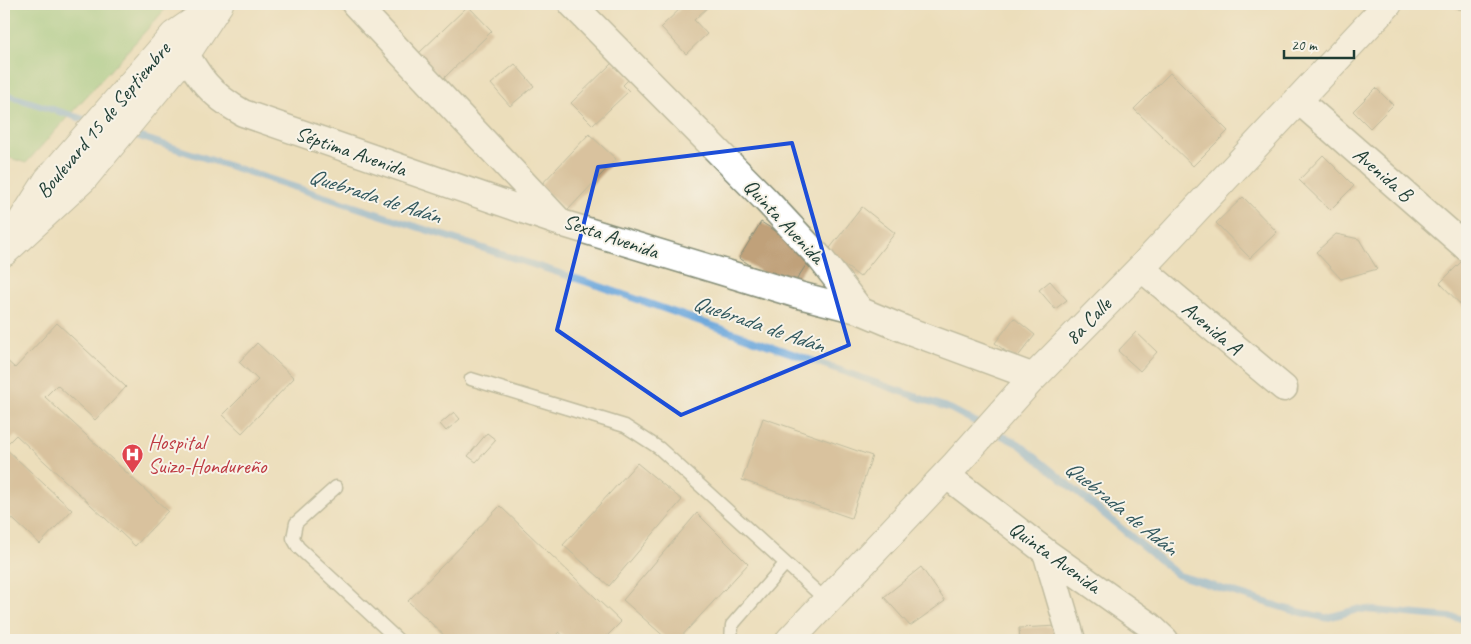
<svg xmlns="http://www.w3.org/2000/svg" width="1471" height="644" viewBox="0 0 1471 644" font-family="Caveat,sans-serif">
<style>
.green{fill:#8dc97e;stroke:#568359}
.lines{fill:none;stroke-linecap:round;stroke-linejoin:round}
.stream{stroke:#6ca7dc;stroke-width:7}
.building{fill:#c0a17a}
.service-casing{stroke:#868e78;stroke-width:15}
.minor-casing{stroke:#868e78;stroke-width:29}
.tertiary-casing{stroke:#868e78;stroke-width:30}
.service{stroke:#fff;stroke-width:12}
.minor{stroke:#fff;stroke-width:26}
.tertiary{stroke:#fff;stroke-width:28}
.marked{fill:none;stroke:#1d4ed8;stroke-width:4;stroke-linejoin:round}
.labels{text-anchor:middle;stroke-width:4;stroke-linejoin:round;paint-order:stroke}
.street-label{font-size:21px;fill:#1f3d34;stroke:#f7f3e8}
.health-label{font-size:21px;fill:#be3a42;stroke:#f7f3e8;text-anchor:start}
.water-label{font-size:22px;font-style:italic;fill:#32585e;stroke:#f7f3e8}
</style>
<rect width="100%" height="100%" fill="#f7f3e8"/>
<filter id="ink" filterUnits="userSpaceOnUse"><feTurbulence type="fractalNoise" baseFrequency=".02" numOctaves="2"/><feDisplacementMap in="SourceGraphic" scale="10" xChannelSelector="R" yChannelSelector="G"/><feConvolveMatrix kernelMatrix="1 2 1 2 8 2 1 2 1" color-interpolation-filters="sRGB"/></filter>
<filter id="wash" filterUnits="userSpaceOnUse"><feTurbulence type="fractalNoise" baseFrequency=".0096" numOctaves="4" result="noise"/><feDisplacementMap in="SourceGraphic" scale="20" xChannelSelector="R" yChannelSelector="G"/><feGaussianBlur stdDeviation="1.12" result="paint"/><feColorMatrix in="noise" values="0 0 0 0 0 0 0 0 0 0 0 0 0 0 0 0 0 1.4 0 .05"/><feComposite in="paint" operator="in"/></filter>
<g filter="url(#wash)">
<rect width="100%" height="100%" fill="#ecdebb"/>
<path class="green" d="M 4,4 L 170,4 L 26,163 L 4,156 Z"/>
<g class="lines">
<path class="stream" d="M 4,94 L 92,122
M 128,133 L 596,285 L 951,409 L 983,426
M 993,431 L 1019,444 L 1178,575 L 1287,609 L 1326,618 L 1359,609 L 1467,619"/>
</g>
<g id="blocks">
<path class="building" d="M 678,4 L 711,4 L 694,20 L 707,34 L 686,54 L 661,27 L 682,7 Z
M 1452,4 L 1467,4 L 1467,10 L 1457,9 Z
M 468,6 L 492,31 L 443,79 L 418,54 Z
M 613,62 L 629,79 L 623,85 L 629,91 L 593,125 L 571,103 Z
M 515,64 L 534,86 L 510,106 L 491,84 Z
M 1170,73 L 1228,131 L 1193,166 L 1134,109 Z
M 1376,88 L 1393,105 L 1370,128 L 1353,111 Z
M 589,134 L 616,159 L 567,211 L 540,186 Z
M 1323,155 L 1354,186 L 1330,210 L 1299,180 Z
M 1243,197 L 1277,232 L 1250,258 L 1216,223 Z
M 862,207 L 895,233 L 860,277 L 827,252 Z
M 761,222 L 813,254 L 790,290 L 739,258 Z
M 1336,234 L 1359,239 L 1377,269 L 1341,279 L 1316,252 Z
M 1463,260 L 1467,264 L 1467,311 L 1440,283 Z
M 1050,281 L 1067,300 L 1055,309 L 1039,290 Z
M 1014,318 L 1035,335 L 1016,359 L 995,343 Z
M 57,323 L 126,387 L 95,420 L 57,385 L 45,397 L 168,511 L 135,546 L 16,435 L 4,447 L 72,510 L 40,544 L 4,511 L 4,358 L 15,368 Z
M 1136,332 L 1157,352 L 1140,371 L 1118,351 Z
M 257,343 L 294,378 L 242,433 L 223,415 L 258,380 L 239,362 Z
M 454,412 L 460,419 L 446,431 L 440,424 Z
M 763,418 L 872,456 L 851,518 L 742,480 Z
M 487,433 L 496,440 L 476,462 L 468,456 Z
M 637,463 L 682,500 L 609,586 L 563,545 Z
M 500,506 L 621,622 L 603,640 L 568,640 L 559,632 L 551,640 L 449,640 L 408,601 Z
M 697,513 L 748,564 L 678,640 L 668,640 L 623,600 Z
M 921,567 L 945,601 L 910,626 L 884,597 Z
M 1058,626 L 1059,640 L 1020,640 L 1019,628 Z"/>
</g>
</g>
<g filter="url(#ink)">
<use href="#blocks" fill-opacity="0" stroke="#868e78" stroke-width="1"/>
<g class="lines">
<defs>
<path id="service" d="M 471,379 L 625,426 L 659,448 L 827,601
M 336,487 L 296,523 L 293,538 L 298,547 L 398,640
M 731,640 L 732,625 L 785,564"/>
<path id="minor" d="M 355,4 L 561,223 L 799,295 L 861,311
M 572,4 L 766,200 L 821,259 L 861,311 L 904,329 L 1034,377
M 175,36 C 197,73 204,91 243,113 L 558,222
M 1298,100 L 1467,248
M 1141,268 L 1284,388
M 946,475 L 1046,552 L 1149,625 L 1165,640
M 1046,552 L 1072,640"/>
<path id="tertiary" d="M 22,221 L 48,180 L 174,35 L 206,13
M 4,252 L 83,179 L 186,54 L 219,4
M 790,640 L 956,464 L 1028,383 L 1141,268 L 1388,4"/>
</defs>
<use href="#service" class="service-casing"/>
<use href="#minor" class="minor-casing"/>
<use href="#tertiary" class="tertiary-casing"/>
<use href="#service" class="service"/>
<use href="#minor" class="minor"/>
<use href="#tertiary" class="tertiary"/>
</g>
</g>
<path d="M0 0H1471V644H0ZM 792,143 L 849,345 L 681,415 L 557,330 L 598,167 Z" fill="#ecdebb" fill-opacity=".55" fill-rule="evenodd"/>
<path class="marked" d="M 792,143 L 849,345 L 681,415 L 557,330 L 598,167 Z"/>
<defs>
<symbol id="hospital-pin" viewBox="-11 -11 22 30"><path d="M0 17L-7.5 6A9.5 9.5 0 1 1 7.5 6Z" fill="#e0444e" stroke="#f7f3e8"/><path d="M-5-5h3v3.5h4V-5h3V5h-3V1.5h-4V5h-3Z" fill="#fff"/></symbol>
</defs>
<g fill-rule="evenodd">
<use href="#hospital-pin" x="120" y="442" width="25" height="34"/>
</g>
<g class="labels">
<g class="street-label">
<text transform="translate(103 120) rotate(-50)" y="7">Boulevard 15 de Septiembre</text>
<text transform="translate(351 151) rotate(19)" y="7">Séptima Avenida</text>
<text transform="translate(1383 174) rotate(41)" y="7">Avenida B</text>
<text transform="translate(784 221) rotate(47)" y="7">Quinta Avenida</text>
<text transform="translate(611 236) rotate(19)" y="7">Sexta Avenida</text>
<text transform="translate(1088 321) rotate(-46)" y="7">8a Calle</text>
<text transform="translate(1212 328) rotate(40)" y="7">Avenida A</text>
<text transform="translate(1055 557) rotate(36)" y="7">Quinta Avenida</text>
</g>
<g class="health-label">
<text x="148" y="449">Hospital<tspan x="148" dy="24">Suizo-Hondureño</tspan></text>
</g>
<g class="water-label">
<text transform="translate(375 195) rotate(18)" y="8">Quebrada de Adán</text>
<text transform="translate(759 323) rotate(19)" y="8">Quebrada de Adán</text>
<text transform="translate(1122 507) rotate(39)" y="8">Quebrada de Adán</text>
</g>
</g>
<rect width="1471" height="644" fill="none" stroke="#f7f3e8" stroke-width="20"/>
<path d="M1284 50v8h70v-8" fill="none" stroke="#1f3d34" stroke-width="2.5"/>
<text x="1291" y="50" font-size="15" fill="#1f3d34" stroke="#f7f3e8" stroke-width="4" paint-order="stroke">20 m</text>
</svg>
